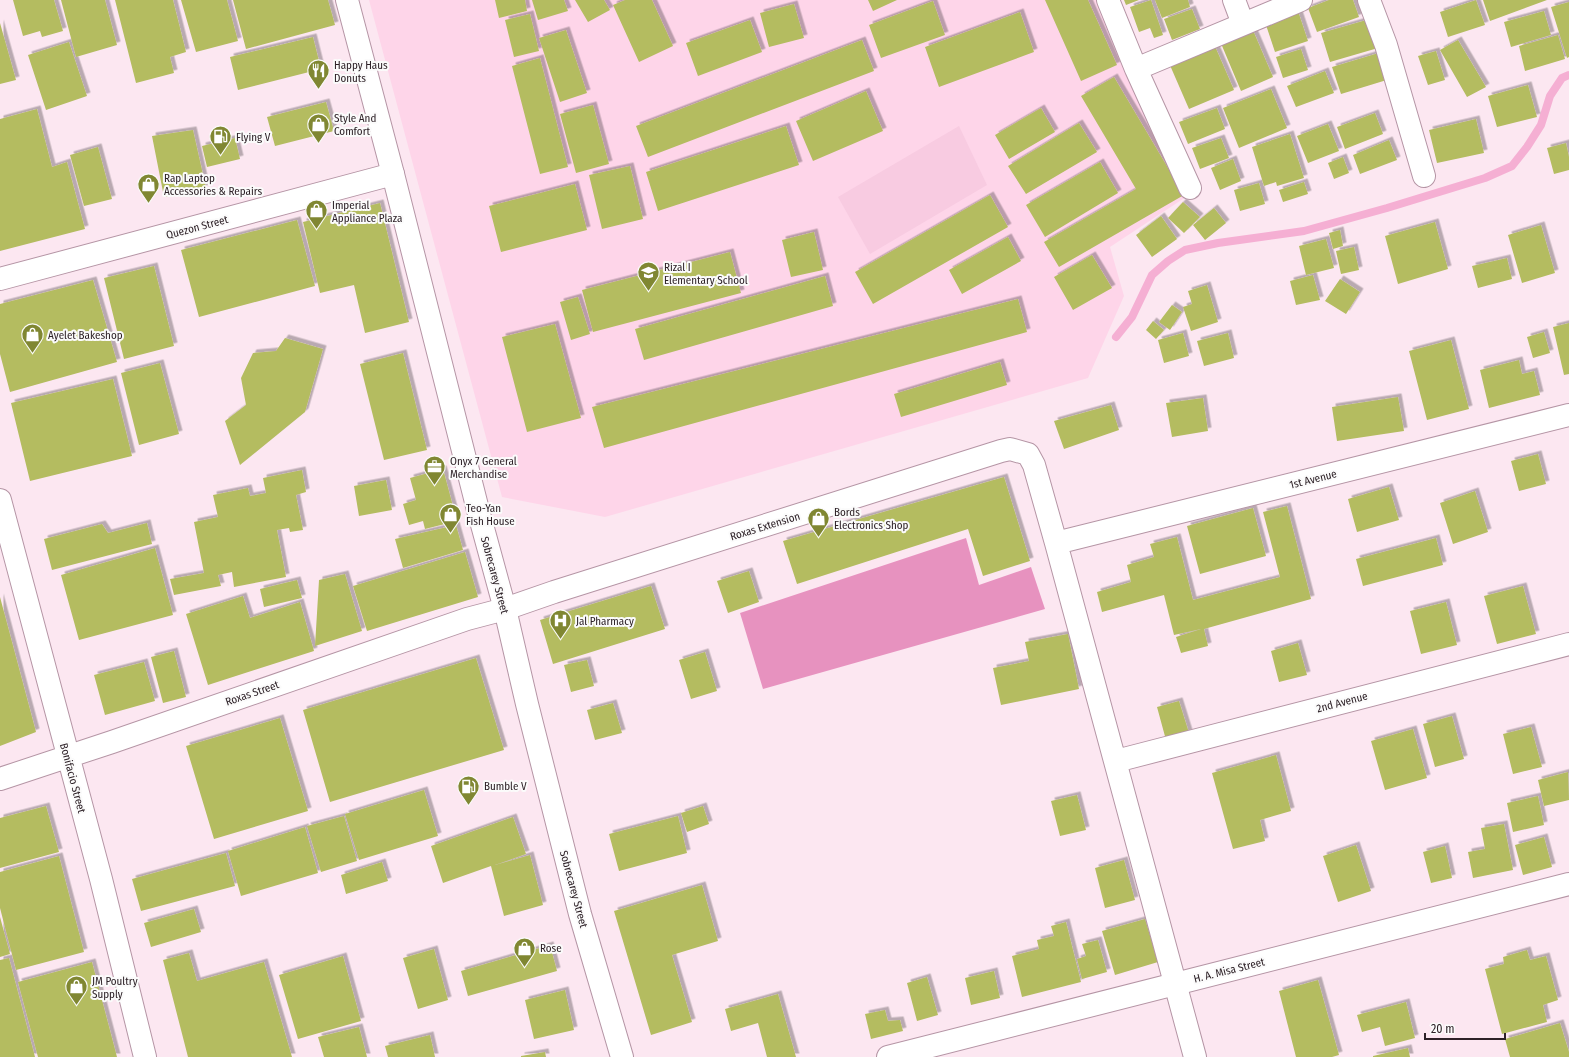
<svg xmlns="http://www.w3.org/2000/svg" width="1569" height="1057" viewBox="0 0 1569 1057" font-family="'Fira Sans Condensed',sans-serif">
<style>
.built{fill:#fed5e9}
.green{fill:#f8cbe1}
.forest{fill:#e792bf}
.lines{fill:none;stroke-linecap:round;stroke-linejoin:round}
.stream{stroke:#f5afd3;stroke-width:8}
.building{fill:#b4bc60;filter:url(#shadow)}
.minor-casing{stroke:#b595a5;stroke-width:24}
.tertiary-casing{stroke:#b595a5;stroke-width:24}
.secondary-casing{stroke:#b595a5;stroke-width:24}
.minor{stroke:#fff;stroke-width:22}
.tertiary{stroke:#fff;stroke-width:22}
.secondary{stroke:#fff;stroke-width:22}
.labels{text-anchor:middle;stroke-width:4;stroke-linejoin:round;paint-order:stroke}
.poi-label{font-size:11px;fill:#2d2127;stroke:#fbfbfb;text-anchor:start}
.street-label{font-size:11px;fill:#2d2127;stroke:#fbfbfb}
</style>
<defs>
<filter id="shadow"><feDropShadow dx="3.5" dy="-3.5" stdDeviation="0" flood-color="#0004"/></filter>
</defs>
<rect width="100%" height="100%" fill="#fce7f1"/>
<path class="built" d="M 369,0 L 1098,0 L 1192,193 L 1110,247 L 1124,296 L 1088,378 L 605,517 L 502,497 Z"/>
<path class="green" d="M 959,126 L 987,185 L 870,254 L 838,197 Z"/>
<path class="forest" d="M 966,538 L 979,585 L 1031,567 L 1045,609 L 763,689 L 740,613 Z"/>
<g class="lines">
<path class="stream" d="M 1116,337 L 1132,317 L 1152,275 L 1168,261 L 1185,250 L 1218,243 L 1304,231 L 1387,208 L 1485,178 L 1512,166 L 1527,147 L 1541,125 L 1550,96 L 1562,78 L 1569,75"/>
</g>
<path class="building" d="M 13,0 L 54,0 L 63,31 L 42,37 L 40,31 L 23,36 Z
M 61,0 L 105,0 L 117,45 L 76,57 Z
M 115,0 L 173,0 L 186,52 L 170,57 L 174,73 L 136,83 Z
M 181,0 L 227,0 L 238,41 L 196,52 Z
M 233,0 L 328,0 L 335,25 L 246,49 Z
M 495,0 L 525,0 L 527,11 L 499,18 Z
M 532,0 L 564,0 L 568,11 L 538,20 Z
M 575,0 L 604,0 L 610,10 L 588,22 Z
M 625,0 L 652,0 L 673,46 L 639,62 L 613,5 Z
M 868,0 L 897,0 L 873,11 Z
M 1045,0 L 1088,0 L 1117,65 L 1081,81 Z
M 1124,0 L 1139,0 L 1126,5 Z
M 1151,0 L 1163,35 L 1154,38 L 1150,28 L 1139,32 L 1130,7 Z
M 1155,0 L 1188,0 L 1190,7 L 1162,18 Z
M 1329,0 L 1353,0 L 1359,17 L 1317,32 L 1308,8 Z
M 1476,0 L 1485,25 L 1448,37 L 1440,12 Z
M 1483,0 L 1547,0 L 1490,21 Z
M 933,1 L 945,35 L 881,58 L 869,25 Z
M 1569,2 L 1569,57 L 1567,58 L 1551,7 Z
M 794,4 L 804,38 L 769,47 L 760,13 Z
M 1192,9 L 1200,29 L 1172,40 L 1164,19 Z
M 1298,11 L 1308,41 L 1275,52 L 1265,22 Z
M 1544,11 L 1551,35 L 1511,47 L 1504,22 Z
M 1020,12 L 1034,52 L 939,87 L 925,47 Z
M 530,14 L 539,51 L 514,57 L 505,20 Z
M 1370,19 L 1378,48 L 1330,62 L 1321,33 Z
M 750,20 L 762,52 L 698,76 L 686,43 Z
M 0,23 L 16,80 L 0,84 Z
M 1252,28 L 1273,77 L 1241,91 L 1220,41 Z
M 566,30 L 587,93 L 560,102 L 539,38 Z
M 1558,35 L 1565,59 L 1525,71 L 1519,46 Z
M 313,37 L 321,69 L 238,90 L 230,57 Z
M 862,40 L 874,71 L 648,157 L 636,126 Z
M 1458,40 L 1486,87 L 1467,97 L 1440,50 Z
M 69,42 L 87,96 L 46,110 L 28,55 Z
M 1214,44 L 1234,90 L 1189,109 L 1169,63 Z
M 1301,49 L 1308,70 L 1283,78 L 1276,57 Z
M 1436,51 L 1445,80 L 1428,85 L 1418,56 Z
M 1382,52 L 1390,79 L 1341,94 L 1332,67 Z
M 540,58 L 568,167 L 540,174 L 512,66 Z
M 1325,71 L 1334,93 L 1296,107 L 1287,86 Z
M 1114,77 L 1184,195 L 1059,267 L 1044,242 L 1136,189 L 1081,96 Z
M 1528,85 L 1537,117 L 1497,127 L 1488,96 Z
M 1271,89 L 1287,128 L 1239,148 L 1223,108 Z
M 866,91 L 883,131 L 813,161 L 796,121 Z
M 326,102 L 334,131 L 275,146 L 267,117 Z
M 593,105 L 609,164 L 576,173 L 560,114 Z
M 1041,108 L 1055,132 L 1009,159 L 995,135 Z
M 1217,108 L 1225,129 L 1188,144 L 1179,122 Z
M 37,109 L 52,167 L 67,162 L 85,229 L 0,251 L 0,119 Z
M 1375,113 L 1383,134 L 1345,149 L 1337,127 Z
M 1476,119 L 1484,153 L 1437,163 L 1429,130 Z
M 1079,123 L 1097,152 L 1026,194 L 1008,166 Z
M 1328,124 L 1339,151 L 1308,163 L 1297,136 Z
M 786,126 L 799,165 L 658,211 L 646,172 Z
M 193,130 L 206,188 L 164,197 L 152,136 Z
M 1290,134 L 1304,178 L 1277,186 L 1276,182 L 1264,186 L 1252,147 Z
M 235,138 L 240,159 L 207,167 L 202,146 Z
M 1221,138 L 1229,158 L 1200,169 L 1192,148 Z
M 1389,140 L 1397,160 L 1360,174 L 1353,155 Z
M 1566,143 L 1569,157 L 1569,170 L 1554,174 L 1547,148 Z
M 98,147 L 112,199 L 84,206 L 70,155 Z
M 1343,157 L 1349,173 L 1334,179 L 1328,163 Z
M 1233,159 L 1241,181 L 1220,190 L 1211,168 Z
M 1100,162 L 1118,193 L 1045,237 L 1026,205 Z
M 630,166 L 643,219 L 602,229 L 589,175 Z
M 1304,182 L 1308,194 L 1283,202 L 1279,190 Z
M 1259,183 L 1265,204 L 1240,211 L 1234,190 Z
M 575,184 L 587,230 L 501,252 L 489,206 Z
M 990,195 L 1008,227 L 873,304 L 855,272 Z
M 1183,202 L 1200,217 L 1184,233 L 1168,218 Z
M 380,203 L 409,322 L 365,333 L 354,285 L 320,293 L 303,222 Z
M 1214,208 L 1226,223 L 1205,240 L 1193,225 Z
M 1161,216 L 1177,239 L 1152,257 L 1136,235 Z
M 297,220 L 315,286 L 199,317 L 181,250 Z
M 1435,222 L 1448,269 L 1398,284 L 1385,236 Z
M 1541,225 L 1555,273 L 1522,283 L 1508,235 Z
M 1340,230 L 1343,246 L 1333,249 L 1329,233 Z
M 814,232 L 823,270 L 791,277 L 782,240 Z
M 1008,237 L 1021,261 L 962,294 L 949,270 Z
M 1326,239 L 1334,268 L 1306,275 L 1299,246 Z
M 1354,247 L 1359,270 L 1341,274 L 1336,251 Z
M 730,252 L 741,293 L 593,332 L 582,290 Z
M 1092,255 L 1112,288 L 1073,310 L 1054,277 Z
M 1507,258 L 1512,279 L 1478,288 L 1472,266 Z
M 154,266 L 174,346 L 124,359 L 104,278 Z
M 1313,275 L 1320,300 L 1296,305 L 1290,281 Z
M 825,276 L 833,306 L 644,360 L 635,329 Z
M 1340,279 L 1360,292 L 1346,314 L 1325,301 Z
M 93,280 L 117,362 L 10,392 L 0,354 L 0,304 Z
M 1207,285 L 1218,322 L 1191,331 L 1183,307 L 1192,304 L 1188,291 Z
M 578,297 L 590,334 L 571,340 L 560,302 Z
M 1018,299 L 1027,332 L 604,448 L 592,407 Z
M 1172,305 L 1182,312 L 1170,330 L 1159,322 Z
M 1153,321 L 1164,330 L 1156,339 L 1146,330 Z
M 1569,323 L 1569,374 L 1564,375 L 1553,327 Z
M 555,324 L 581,418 L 527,432 L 502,337 Z
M 1544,332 L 1550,353 L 1533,358 L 1527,337 Z
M 1183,333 L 1189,356 L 1164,363 L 1158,340 Z
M 1228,333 L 1234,358 L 1204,366 L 1197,341 Z
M 285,338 L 323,349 L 305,412 L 240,465 L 225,421 L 246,405 L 241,378 L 253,353 L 276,351 Z
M 1451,340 L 1469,409 L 1427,420 L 1409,351 Z
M 403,353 L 427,450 L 384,460 L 360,364 Z
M 1519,360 L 1522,374 L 1534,371 L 1540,395 L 1489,408 L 1480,370 Z
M 1000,362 L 1007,385 L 901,417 L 894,394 Z
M 160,363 L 179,434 L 139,445 L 121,373 Z
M 113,379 L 132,456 L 30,481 L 11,403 Z
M 1398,397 L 1404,431 L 1337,441 L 1332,407 Z
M 1203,398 L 1208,431 L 1172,437 L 1166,403 Z
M 1111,405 L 1119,430 L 1064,449 L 1054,421 Z
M 1538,454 L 1546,484 L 1519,491 L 1511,461 Z
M 443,469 L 457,521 L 425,529 L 423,521 L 409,525 L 403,504 L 416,500 L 410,478 Z
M 302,470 L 306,492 L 296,495 L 303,530 L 290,532 L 289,528 L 277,530 L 286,577 L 234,587 L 232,572 L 218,575 L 221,586 L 174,595 L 170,579 L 204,573 L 194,522 L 218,517 L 213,495 L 248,488 L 250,496 L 266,493 L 263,478 Z
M 1004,477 L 1030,561 L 983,576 L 968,529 L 797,584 L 783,541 Z
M 386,480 L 392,510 L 359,516 L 354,486 Z
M 1389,487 L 1399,520 L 1357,532 L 1348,499 Z
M 1475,491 L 1488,532 L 1453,544 L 1440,503 Z
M 1287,506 L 1311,599 L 1204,629 L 1208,646 L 1181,653 L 1176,637 L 1201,629 L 1174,635 L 1164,595 L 1102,612 L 1097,592 L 1131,582 L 1127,565 L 1154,557 L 1150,544 L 1177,537 L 1193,600 L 1280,577 L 1263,512 Z
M 1253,508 L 1266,556 L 1200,574 L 1187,526 Z
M 147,523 L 152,544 L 52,570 L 44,539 L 102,524 L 108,533 Z
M 456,525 L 463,550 L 403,568 L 395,539 Z
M 1436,538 L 1443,565 L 1363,586 L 1356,559 Z
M 155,548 L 173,615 L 79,640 L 61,575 Z
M 465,552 L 478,597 L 367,631 L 353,586 Z
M 749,571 L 759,602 L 728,613 L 717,581 Z
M 345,574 L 362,631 L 315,646 L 319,580 Z
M 297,580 L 302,598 L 264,607 L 260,589 Z
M 651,586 L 665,629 L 553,664 L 540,620 Z
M 1523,586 L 1536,634 L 1497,644 L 1484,596 Z
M 243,596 L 250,618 L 300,602 L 314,651 L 208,685 L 186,614 Z
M 0,597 L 36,732 L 0,746 Z
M 1446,602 L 1457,645 L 1421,654 L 1410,611 Z
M 1068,634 L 1079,689 L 1001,705 L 993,668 L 1029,661 L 1025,642 Z
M 1298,643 L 1307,675 L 1279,682 L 1271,651 Z
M 174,651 L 186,697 L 163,703 L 151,657 Z
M 705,652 L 717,691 L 691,699 L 679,660 Z
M 476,658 L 504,750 L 330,802 L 303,710 Z
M 587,660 L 594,686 L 571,692 L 564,665 Z
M 144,662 L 155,701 L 105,715 L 94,675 Z
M 1179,701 L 1189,733 L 1166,740 L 1157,707 Z
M 613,703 L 622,733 L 595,740 L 587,710 Z
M 1452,716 L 1464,759 L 1435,767 L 1423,724 Z
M 280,718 L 308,811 L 214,839 L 186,746 Z
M 1531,727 L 1542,767 L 1513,774 L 1503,734 Z
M 1413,729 L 1427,778 L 1385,790 L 1371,741 Z
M 1276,755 L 1291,811 L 1260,820 L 1265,841 L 1233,849 L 1212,773 Z
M 1568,772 L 1569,800 L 1544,806 L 1538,780 Z
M 424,790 L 438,836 L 359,860 L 345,814 Z
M 1077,795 L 1086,830 L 1060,836 L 1051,801 Z
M 1538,796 L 1544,825 L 1513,832 L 1507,803 Z
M 46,806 L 59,852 L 0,868 L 0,818 Z
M 703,806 L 709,824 L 687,832 L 681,813 Z
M 344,816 L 357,861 L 321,872 L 307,826 Z
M 678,816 L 687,853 L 619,871 L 609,834 Z
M 513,817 L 526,854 L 495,865 L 530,855 L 543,905 L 504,916 L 491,866 L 443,883 L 431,846 Z
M 1504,824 L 1513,870 L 1473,878 L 1468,852 L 1485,849 L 1481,828 Z
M 305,827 L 318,873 L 241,896 L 228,851 Z
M 1544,837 L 1552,867 L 1523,875 L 1515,845 Z
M 1356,845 L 1371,891 L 1338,902 L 1323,856 Z
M 1445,846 L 1452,878 L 1431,883 L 1423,852 Z
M 226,853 L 235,886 L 141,911 L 132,879 Z
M 59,856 L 84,952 L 16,970 L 0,908 L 0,872 Z
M 1124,860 L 1135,900 L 1105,908 L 1095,868 Z
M 382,862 L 388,881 L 346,894 L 341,875 Z
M 702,885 L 718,941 L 672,955 L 692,1022 L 651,1035 L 614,911 Z
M 194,909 L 201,932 L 151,947 L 144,923 Z
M 0,917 L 10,954 L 0,957 Z
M 1145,919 L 1158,962 L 1115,975 L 1102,931 Z
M 1066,922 L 1081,982 L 1022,997 L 1012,956 L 1039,949 L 1037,940 L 1054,936 L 1051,926 Z
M 1098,940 L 1107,972 L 1082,979 L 1077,959 L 1086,956 L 1082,944 Z
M 550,945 L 557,971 L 468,996 L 461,971 Z
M 434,949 L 448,1000 L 418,1009 L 403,958 Z
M 1527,950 L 1530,960 L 1546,956 L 1558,1000 L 1543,1005 L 1547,1022 L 1502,1034 L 1485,969 L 1504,964 L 1503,957 Z
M 189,953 L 197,981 L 264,962 L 292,1057 L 188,1057 L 163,960 Z
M 343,956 L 361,1021 L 298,1039 L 279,975 Z
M 9,958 L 35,1057 L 0,1057 L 0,960 Z
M 92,962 L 117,1057 L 38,1057 L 18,982 Z
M 994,971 L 1000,998 L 971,1005 L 965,978 Z
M 927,977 L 938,1015 L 917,1021 L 907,983 Z
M 1318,980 L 1339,1055 L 1332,1057 L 1296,1057 L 1279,991 Z
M 565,990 L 574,1030 L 534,1039 L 525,1000 Z
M 778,994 L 796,1057 L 767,1057 L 758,1023 L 731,1031 L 725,1009 Z
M 1406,1002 L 1415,1038 L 1385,1046 L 1380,1027 L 1362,1032 L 1357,1015 Z
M 885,1010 L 888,1021 L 900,1020 L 903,1031 L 871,1039 L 865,1014 Z
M 1560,1023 L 1569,1052 L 1569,1057 L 1510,1057 L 1505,1039 Z
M 359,1027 L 367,1057 L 324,1057 L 318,1037 Z
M 430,1035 L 435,1057 L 388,1057 L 385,1046 Z
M 1408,1048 L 1410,1057 L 1373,1057 L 1373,1056 Z
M 545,1052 L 546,1057 L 521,1057 L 521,1056 Z"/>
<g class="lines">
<defs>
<path id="minor" d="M 1108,0 L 1136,69 L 1190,188
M 1234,0 L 1243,24
M 1369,0 L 1386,45 L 1424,176
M 1136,69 L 1301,0
M 1056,543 L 1569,415
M 505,609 L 554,592 L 1001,451 L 1010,449 L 1028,454 L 1034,465 L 1056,543 L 1195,1057
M 1116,761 L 1569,644"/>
<path id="tertiary" d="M 0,279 L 393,174
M 0,500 L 101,879 L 145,1057
M 0,779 L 112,742 L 467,619 L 505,609
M 888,1057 L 1569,884"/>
<path id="secondary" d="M 347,0 L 393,174 L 478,510 L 505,609 L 527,704 L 580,914 L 622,1057"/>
</defs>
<use href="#minor" class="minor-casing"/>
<use href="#tertiary" class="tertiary-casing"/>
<use href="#secondary" class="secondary-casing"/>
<use href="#minor" class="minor"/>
<use href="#tertiary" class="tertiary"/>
<use href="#secondary" class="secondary"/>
</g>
<defs>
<symbol id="restaurant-pin" viewBox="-11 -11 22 30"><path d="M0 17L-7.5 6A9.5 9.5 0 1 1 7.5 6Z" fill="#808732" stroke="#fbfbfb"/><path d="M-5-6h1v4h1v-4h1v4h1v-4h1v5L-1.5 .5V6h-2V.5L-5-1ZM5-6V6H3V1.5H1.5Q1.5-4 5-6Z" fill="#fff"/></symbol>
<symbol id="shop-pin" viewBox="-11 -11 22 30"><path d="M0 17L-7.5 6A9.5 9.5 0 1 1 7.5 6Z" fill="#808732" stroke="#fbfbfb"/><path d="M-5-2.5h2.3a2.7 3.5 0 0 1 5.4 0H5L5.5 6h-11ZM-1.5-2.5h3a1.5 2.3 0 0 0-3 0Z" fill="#fff"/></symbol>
<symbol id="fuel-pin" viewBox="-11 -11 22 30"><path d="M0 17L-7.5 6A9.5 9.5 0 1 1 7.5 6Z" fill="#808732" stroke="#fbfbfb"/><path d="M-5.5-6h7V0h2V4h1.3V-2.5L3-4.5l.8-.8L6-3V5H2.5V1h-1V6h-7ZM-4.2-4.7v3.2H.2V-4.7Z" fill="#fff"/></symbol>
<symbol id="school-pin" viewBox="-11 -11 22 30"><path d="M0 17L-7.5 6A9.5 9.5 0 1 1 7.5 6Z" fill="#808732" stroke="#fbfbfb"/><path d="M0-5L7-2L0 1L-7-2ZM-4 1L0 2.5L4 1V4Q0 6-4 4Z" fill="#fff"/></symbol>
<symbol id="office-pin" viewBox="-11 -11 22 30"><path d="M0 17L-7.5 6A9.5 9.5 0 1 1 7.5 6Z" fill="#808732" stroke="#fbfbfb"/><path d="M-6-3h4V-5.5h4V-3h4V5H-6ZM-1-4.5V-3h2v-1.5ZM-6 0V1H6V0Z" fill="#fff"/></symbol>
<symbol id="hospital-pin" viewBox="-11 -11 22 30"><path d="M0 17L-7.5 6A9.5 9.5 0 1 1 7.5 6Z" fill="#808732" stroke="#fbfbfb"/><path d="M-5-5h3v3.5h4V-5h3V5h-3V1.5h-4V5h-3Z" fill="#fff"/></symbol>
</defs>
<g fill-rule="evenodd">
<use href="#restaurant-pin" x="306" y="58" width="25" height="34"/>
<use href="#shop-pin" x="306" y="112" width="25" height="34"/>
<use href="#fuel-pin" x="208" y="124" width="25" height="34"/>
<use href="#shop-pin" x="136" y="172" width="25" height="34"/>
<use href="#shop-pin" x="304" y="198" width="25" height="34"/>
<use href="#school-pin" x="636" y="260" width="25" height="34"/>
<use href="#shop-pin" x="20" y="322" width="25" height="34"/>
<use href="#office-pin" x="422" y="454" width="25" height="34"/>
<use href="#shop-pin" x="438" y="502" width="25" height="34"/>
<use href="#shop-pin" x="806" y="506" width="25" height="34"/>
<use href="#hospital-pin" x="548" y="608" width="25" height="34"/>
<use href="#fuel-pin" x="456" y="774" width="25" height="34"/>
<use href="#shop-pin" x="512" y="936" width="25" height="34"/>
<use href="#shop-pin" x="64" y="974" width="25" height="34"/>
</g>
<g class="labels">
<g class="poi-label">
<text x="334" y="69">Happy Haus<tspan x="334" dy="13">Donuts</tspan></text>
<text x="334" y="122">Style And<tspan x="334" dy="13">Comfort</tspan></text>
<text x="236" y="141">Flying V</text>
<text x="164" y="182">Rap Laptop<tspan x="164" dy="13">Accessories &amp; Repairs</tspan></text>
<text x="332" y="209">Imperial<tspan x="332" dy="13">Appliance Plaza</tspan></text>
<text x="664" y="271">Rizal I<tspan x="664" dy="13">Elementary School</tspan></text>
<text x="48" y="339">Ayelet Bakeshop</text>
<text x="450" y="465">Onyx 7 General<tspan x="450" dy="13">Merchandise</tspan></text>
<text x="466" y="512">Teo-Yan<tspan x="466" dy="13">Fish House</tspan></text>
<text x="834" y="516">Bords<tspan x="834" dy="13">Electronics Shop</tspan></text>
<text x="576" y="625">Jal Pharmacy</text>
<text x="484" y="790">Bumble V</text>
<text x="540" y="952">Rose</text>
<text x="92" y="985">JM Poultry<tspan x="92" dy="13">Supply</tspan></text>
</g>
<g class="street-label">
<text transform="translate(197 227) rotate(-15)" y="4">Quezon Street</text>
<text transform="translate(1313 479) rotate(-14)" y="4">1st Avenue</text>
<text transform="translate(765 526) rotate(-17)" y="4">Roxas Extension</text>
<text transform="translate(495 575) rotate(75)" y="4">Sobrecarey Street</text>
<text transform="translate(252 693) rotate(-19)" y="4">Roxas Street</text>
<text transform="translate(1342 702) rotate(-15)" y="4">2nd Avenue</text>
<text transform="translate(73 778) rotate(75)" y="4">Bonifacio Street</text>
<text transform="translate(574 889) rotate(75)" y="4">Sobrecarey Street</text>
<text transform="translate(1229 970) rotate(-14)" y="4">H. A. Misa Street</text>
</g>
</g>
<path d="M1425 1033v6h80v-6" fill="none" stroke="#2d2127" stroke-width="2"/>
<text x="1431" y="1033" font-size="12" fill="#2d2127" stroke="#fbfbfb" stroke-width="3" paint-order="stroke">20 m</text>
</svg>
